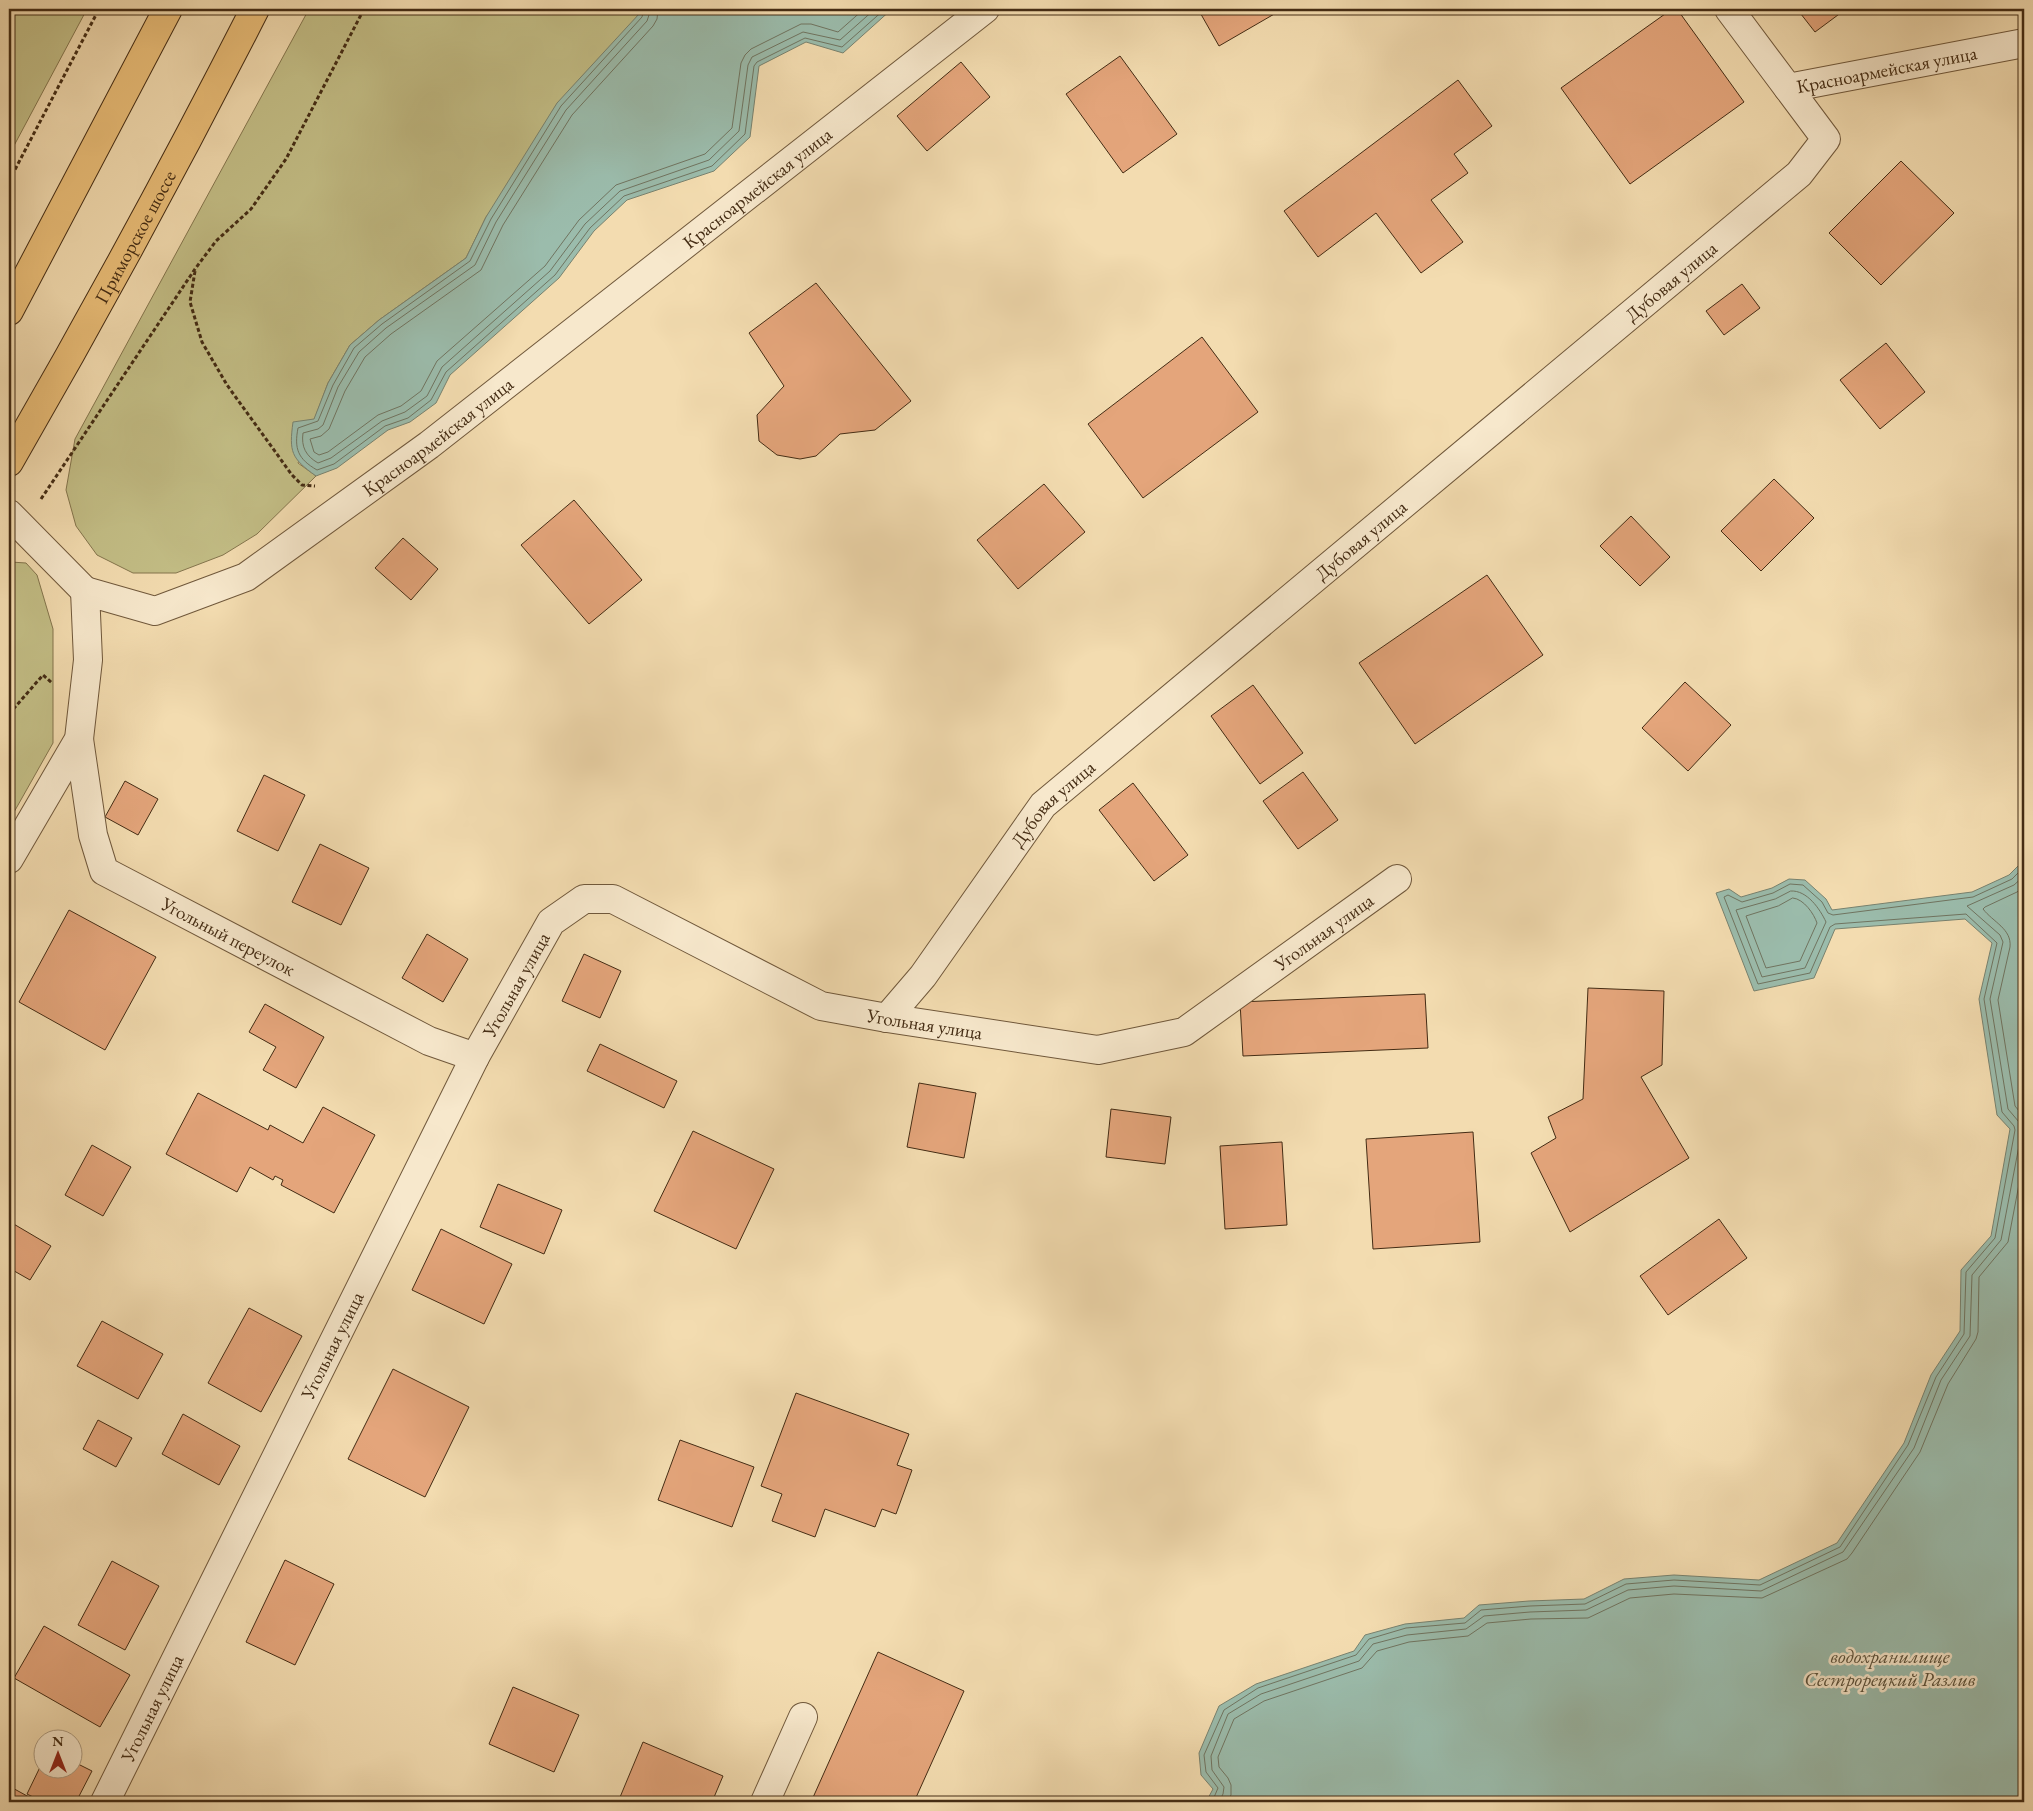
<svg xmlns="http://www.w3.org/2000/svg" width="2033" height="1811" viewBox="0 0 2033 1811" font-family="'EB Garamond',serif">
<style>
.green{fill:#c3be86;stroke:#84754d}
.water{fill:#9bbcac;stroke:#78826f}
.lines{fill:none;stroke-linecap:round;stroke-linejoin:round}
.shore{stroke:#707460;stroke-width:1}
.building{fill:#e4a57b;stroke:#442c14}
.minor-casing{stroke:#70583b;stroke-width:30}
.highway-casing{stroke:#442c14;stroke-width:30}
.path{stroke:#442c14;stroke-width:3;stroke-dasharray:4 2.5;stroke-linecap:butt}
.minor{stroke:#f7e8cc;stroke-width:28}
.highway{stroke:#eabe78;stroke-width:28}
.labels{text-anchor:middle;stroke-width:5;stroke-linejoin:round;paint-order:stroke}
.street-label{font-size:19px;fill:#442c14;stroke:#f7e8cc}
.water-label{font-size:20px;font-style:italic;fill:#5a503a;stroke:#f7e8cc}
</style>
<rect width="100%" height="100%" fill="#f3dcb0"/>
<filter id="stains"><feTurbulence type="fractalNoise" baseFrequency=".004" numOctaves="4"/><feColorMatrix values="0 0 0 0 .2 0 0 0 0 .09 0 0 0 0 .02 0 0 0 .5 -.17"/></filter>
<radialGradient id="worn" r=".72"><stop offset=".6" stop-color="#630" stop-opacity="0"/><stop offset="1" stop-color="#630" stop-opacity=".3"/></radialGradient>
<path class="green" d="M 9,9 L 87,9 L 9,155 Z
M 309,9 L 640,9 L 639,14 L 486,217 L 466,258 L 379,320 L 350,345 L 328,383 L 298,463 L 316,476 L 257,534 L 223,555 L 176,573 L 133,573 L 97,555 L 76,526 L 66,490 L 75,439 Z
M 11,562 L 26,563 L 37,575 L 53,629 L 53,743 L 9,821 L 9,563 Z"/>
<path class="water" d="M 640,9 L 892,9 L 843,53 L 806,42 L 759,66 L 750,137 L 714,171 L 627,200 L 594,231 L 559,278 L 450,375 L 436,403 L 410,422 L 388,430 L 337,468 L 316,476 C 291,458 289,452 293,422 L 314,419 L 328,383 L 350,345 L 379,320 L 466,258 L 486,217 L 557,103 L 639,14 Z
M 2024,860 L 2024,1802 L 1206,1802 L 1213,1789 L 1201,1775 L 1199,1753 L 1219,1706 L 1256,1684 L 1354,1651 L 1365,1635 L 1405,1624 L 1464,1618 L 1479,1605 L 1529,1601 L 1584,1599 L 1624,1579 L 1674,1575 L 1759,1580 L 1837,1543 L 1904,1443 L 1931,1375 L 1960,1331 L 1961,1270 L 1991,1236 L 2010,1129 L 1997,1115 L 1979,999 L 1992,943 L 1965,919 L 1835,929 L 1814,978 L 1754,991 L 1716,893 L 1729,889 L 1741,897 L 1772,888 L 1789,879 L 1805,880 L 1826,899 L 1832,910 L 1972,892 L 2009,875 Z"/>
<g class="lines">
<path class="shore" d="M 644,9 L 642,17 L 561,106 L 491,219 L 470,261 L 382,324 L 354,348 L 333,385 L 318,421 L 298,428 C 294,449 298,459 317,470 L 334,464 L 385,426 L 408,418 L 431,400 L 446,372 L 555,275 L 590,228 L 624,196 L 712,166 L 745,134 L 754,66 L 757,62 L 805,38 L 842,47 L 885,9
M 651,9 L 647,21 L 566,110 L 496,222 L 475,265 L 386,328 L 359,352 L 338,387 L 323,425 L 318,429 L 303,433 C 301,447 306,456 318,463 L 331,458 L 382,421 L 405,412 L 427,396 L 442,367 L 550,271 L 585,224 L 620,191 L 709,160 L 739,131 L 748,65 L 752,57 L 803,32 L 840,40 L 875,9
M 658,9 L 657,19 L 653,26 L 572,115 L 503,225 L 481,270 L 391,334 L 365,357 L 345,391 L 329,429 L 321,436 L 310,439 L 314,452 L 319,455 L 328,452 L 378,415 L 401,406 L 421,391 L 437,361 L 545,266 L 579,220 L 616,185 L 705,154 L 732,128 L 741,63 L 745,55 L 751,49 L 801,24 L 811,24 L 838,32 L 864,9
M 2024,886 L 2017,892 L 1985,907 L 1983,909 C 1993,922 2012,929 2010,947 L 1998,1000 L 2015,1106 L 2024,1117
M 1791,891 C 1807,890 1820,909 1826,922 L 1805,968 L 1762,977 L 1736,910 L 1775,899 Z
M 1793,898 C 1804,899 1814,914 1817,923 L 1800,961 L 1766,968 L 1746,916 L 1778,906 Z
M 1212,1802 L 1218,1788 L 1206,1772 L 1204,1755 L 1224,1710 L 1258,1688 L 1356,1655 L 1369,1639 L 1406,1628 L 1465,1623 L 1481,1610 L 1530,1606 L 1585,1604 L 1626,1584 L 1674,1580 L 1760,1585 L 1840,1547 L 1908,1445 L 1936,1377 L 1964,1334 L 1966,1272 L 1995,1238 L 2015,1130 L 2014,1126 L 2002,1112 L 1984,999 L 1997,943 L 1966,914 L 1835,924 L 1830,927 L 1810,973 L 1758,984 L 1724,897 L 1728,895 L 1742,902 L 1773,893 L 1790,884 L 1803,885 L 1822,902 L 1828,913 L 1833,915 L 1973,897 L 2012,879 L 2024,867
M 1219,1802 L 1223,1794 L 1224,1787 L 1212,1770 L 1211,1756 L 1228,1714 L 1261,1694 L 1359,1661 L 1373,1644 L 1407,1635 L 1466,1629 L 1484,1616 L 1530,1612 L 1586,1610 L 1628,1590 L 1674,1586 L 1761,1591 L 1843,1552 L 1914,1448 L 1941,1380 L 1970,1336 L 1972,1275 L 2001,1240 L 2022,1130 L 2019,1122 L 2008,1109 L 1990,999 L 2003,942 L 2000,935 L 1967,906 L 2014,885 L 2024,876
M 1227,1802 L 1231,1795 L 1231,1785 L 1228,1778 L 1219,1767 L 1218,1757 L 1234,1719 L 1264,1701 L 1362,1668 L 1377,1651 L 1409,1642 L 1468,1636 L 1487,1623 L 1531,1619 L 1588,1618 L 1630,1598 L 1674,1594 L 1762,1598 L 1847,1559 L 1852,1553 L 1920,1452 L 1948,1384 L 1976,1339 L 1978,1332 L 1979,1277 L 2008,1242 L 2024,1158"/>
</g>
<path class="building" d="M 1198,9 L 1273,9 L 1276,13 L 1219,46 Z
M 1672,9 L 1677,9 L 1744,102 L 1630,184 L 1561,88 Z
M 1797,9 L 1846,9 L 1815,32 Z
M 1120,56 L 1177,134 L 1123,173 L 1066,94 Z
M 961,62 L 990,97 L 927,151 L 897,116 Z
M 1458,80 L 1492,126 L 1454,154 L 1468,173 L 1431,200 L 1463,242 L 1421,273 L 1376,213 L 1318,257 L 1284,211 Z
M 1901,161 L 1954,213 L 1881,285 L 1829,233 Z
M 816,283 L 911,401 L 875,430 L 840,434 L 816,456 L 800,459 L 777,455 L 759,441 L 757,415 L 784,386 L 749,333 Z
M 1742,284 L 1760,308 L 1724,335 L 1706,311 Z
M 1202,337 L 1258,412 L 1143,498 L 1088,424 Z
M 1886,343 L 1925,392 L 1880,429 L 1840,380 Z
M 1774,479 L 1814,518 L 1761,571 L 1721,531 Z
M 1044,484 L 1085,532 L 1018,589 L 977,540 Z
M 574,500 L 642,580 L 589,624 L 521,545 Z
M 1631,516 L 1670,557 L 1640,586 L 1600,546 Z
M 403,538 L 438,569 L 411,600 L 375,568 Z
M 1487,575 L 1543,655 L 1415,744 L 1359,663 Z
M 1685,682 L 1731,725 L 1688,771 L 1642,728 Z
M 1253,685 L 1303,753 L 1260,784 L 1211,716 Z
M 1303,772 L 1338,820 L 1298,849 L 1263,801 Z
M 264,775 L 305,795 L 278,851 L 237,831 Z
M 125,781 L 158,799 L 138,835 L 105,817 Z
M 1133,783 L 1188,855 L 1154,881 L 1099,810 Z
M 320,844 L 369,868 L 341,925 L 292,902 Z
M 69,910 L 156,957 L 105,1050 L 19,1002 Z
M 427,934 L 468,959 L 443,1002 L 402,978 Z
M 584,954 L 621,971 L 600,1018 L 562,1001 Z
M 1588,988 L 1664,991 L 1662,1065 L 1641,1077 L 1689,1158 L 1570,1232 L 1531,1153 L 1556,1138 L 1548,1117 L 1583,1099 Z
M 1425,994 L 1428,1048 L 1243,1056 L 1240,1002 Z
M 265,1004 L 324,1037 L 296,1088 L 263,1070 L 276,1047 L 249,1032 Z
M 600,1044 L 677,1081 L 664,1108 L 587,1071 Z
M 919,1083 L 976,1093 L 964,1158 L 907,1147 Z
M 198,1093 L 268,1130 L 270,1125 L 303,1143 L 323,1107 L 375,1135 L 334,1213 L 281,1185 L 283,1180 L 275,1176 L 273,1180 L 250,1167 L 237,1192 L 166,1154 Z
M 1111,1109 L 1171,1117 L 1165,1164 L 1106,1157 Z
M 693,1131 L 774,1169 L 736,1249 L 654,1211 Z
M 1473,1132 L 1480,1242 L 1373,1249 L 1366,1139 Z
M 1282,1142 L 1287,1225 L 1225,1229 L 1220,1146 Z
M 92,1145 L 131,1167 L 103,1216 L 65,1195 Z
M 498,1184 L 562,1210 L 544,1254 L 480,1227 Z
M 1719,1219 L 1747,1258 L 1668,1315 L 1640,1276 Z
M 12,1223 L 51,1246 L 30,1280 L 9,1268 L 9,1228 Z
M 441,1229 L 512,1264 L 484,1324 L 412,1290 Z
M 249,1308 L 302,1336 L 261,1412 L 208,1383 Z
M 102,1321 L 163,1354 L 138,1399 L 77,1366 Z
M 393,1369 L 469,1407 L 425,1497 L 348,1459 Z
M 796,1393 L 909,1434 L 897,1465 L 912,1470 L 896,1514 L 882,1509 L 875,1527 L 825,1509 L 815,1537 L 772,1521 L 782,1494 L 761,1486 Z
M 183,1414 L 240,1446 L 219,1485 L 162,1454 Z
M 98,1420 L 132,1438 L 116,1467 L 83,1449 Z
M 680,1440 L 754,1467 L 732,1527 L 658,1500 Z
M 285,1560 L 334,1584 L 295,1665 L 246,1642 Z
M 112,1561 L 159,1586 L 125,1650 L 78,1625 Z
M 44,1626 L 130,1675 L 100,1727 L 14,1678 Z
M 878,1652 L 964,1691 L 914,1802 L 811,1802 Z
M 513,1687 L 579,1715 L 554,1772 L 489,1744 Z
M 643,1742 L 723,1776 L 712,1802 L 618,1802 Z
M 72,1761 L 92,1771 L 76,1802 L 43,1802 L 27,1794 L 42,1763 L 42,1768 L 72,1768 Z
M 9,1786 L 38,1802 L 9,1802 Z"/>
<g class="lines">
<defs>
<g id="minor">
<path id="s1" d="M 1729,9 L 1788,88 L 2024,43"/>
<path d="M 9,514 L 85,591"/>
<path id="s2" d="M 79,739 L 93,835 L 104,871 L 429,1041 L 475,1057"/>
<path id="s3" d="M 9,859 L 79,739 L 88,660 L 85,591 L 155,611 L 246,577 L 429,445 L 985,9"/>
<path id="s4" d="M 887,1018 L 923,976 L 1043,805 L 1799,174 L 1826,139 L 1788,88"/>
<path id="s5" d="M 105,1802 L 475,1057 L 551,922 L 584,899 L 613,899 L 821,1006 L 887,1018 L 1098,1050 L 1184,1032 L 1397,879"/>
<path d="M 765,1802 L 803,1717"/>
</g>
<g id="highway">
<path d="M 9,311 L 168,9"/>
<path id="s6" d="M 9,462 C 95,313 177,162 255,9"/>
</g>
</defs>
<use href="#minor" class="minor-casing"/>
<use href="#highway" class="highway-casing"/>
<path class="path" d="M 9,181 L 99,9
M 195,271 L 190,302 L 202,342 L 227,385 L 292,475 L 302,485 L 315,486
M 41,499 L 195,269 L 216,241 L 251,209 L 286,159 L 364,9
M 9,714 L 43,675 L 52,683"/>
<use href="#minor" class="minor"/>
<use href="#highway" class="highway"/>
</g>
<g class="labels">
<g class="street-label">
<text dy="7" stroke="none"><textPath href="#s1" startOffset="199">Красноармейская улица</textPath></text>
<text dy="7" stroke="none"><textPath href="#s3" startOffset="1100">Красноармейская улица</textPath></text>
<text dy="7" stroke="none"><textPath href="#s6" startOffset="258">Приморское шоссе</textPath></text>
<text dy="7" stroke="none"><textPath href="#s4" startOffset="1082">Дубовая улица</textPath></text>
<text dy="7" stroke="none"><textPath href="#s3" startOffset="695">Красноармейская улица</textPath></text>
<text dy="7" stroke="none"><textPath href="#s4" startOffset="678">Дубовая улица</textPath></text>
<text dy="7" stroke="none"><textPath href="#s4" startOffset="272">Дубовая улица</textPath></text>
<text dy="7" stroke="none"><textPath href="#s5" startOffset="1830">Угольная улица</textPath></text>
<text dy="7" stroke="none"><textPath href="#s2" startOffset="275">Угольный переулок</textPath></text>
<text dy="7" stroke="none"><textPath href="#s5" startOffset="915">Угольная улица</textPath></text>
<text dy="7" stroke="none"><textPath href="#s5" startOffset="1395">Угольная улица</textPath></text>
<text dy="7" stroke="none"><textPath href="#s5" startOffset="510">Угольная улица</textPath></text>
<text dy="7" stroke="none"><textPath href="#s5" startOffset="105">Угольная улица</textPath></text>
</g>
<g class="water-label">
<text x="1890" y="1663">водохранилище<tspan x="1890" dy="23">Сестрорецкий Разлив</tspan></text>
</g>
</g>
<rect width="2033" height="1811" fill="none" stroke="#f3dcb0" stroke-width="30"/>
<rect x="10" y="10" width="2013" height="1791" fill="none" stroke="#442c14" stroke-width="2.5"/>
<rect x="15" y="15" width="2003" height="1781" fill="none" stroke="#442c14"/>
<g transform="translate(58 1754)"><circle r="24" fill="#f7e8cc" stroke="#af9d82"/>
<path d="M0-4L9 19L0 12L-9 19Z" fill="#8f2418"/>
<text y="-8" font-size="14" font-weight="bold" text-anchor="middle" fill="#442c14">N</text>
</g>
<rect width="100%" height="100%" filter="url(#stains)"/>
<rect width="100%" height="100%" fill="url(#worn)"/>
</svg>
